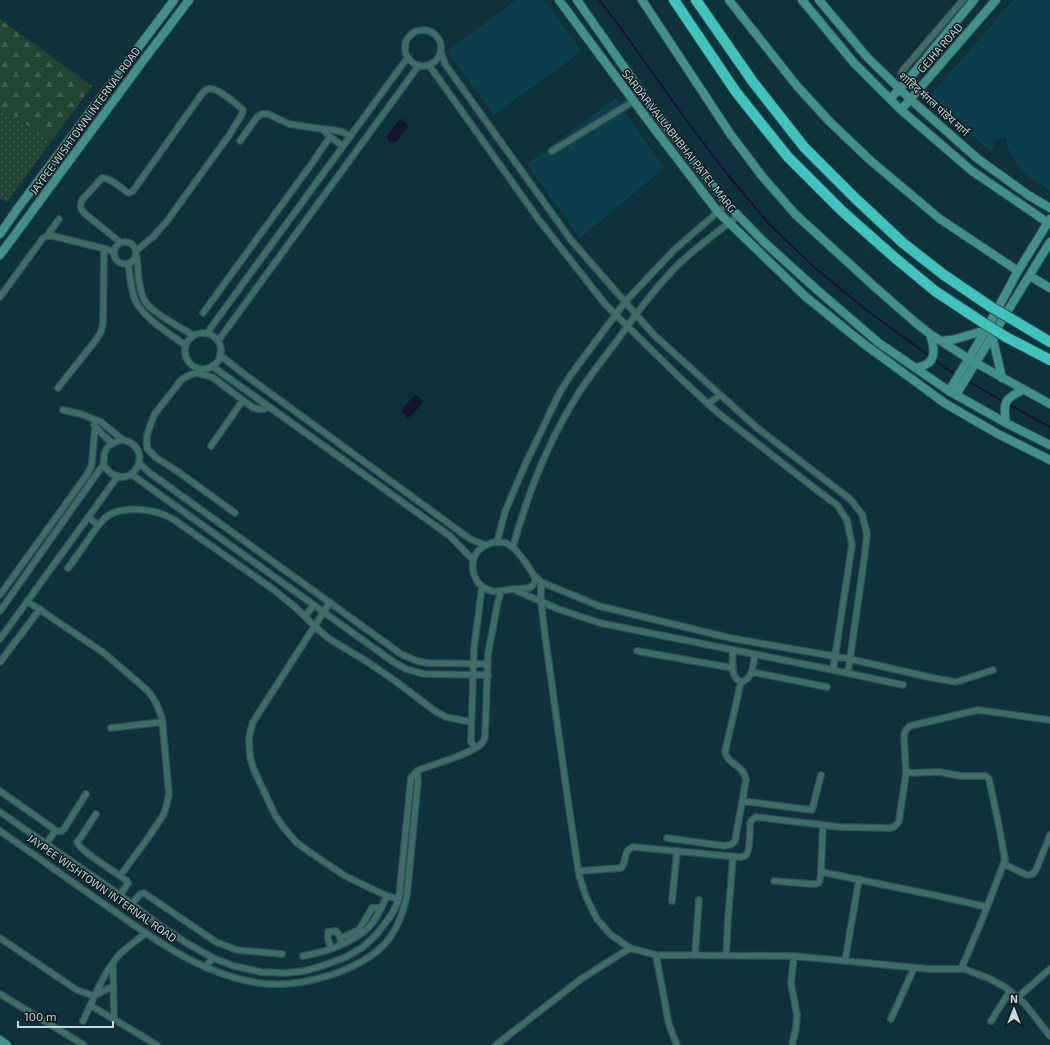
<svg xmlns="http://www.w3.org/2000/svg" width="1050" height="1045" viewBox="0 0 1050 1045" font-family="'Exo 2','Noto Sans Devanagari',sans-serif">
<style>
.built{fill:#0c3e4b}
.grass{fill:url(#grass-dots)}
.forest{fill:url(#forest-firs)}
.water{fill:#13142e}
.lines{fill:none;stroke-linecap:round;stroke-linejoin:round}
.stream{stroke:#13142e;stroke-width:2}
.street-casing{stroke:#2e5059;stroke-width:8}
.secondary-casing{stroke:#2e5059;stroke-width:10}
.highway-casing{stroke:#2e5059;stroke-width:12}
.street{stroke:#3f6c69;stroke-width:5.5}
.secondary{stroke:#438f8a;stroke-width:8}
.highway{stroke:#40c3bb;stroke-width:10}
.highway-bridge-casing{stroke:#2e5059;stroke-width:12;stroke-linecap:butt}
.highway-bridge{stroke:#40c3bb;stroke-width:10}
.labels{text-anchor:middle;stroke-width:3;stroke-linejoin:round;paint-order:stroke}
.street-label{font-size:11px;fill:#c5d8df;stroke:#09181c}
</style>
<defs>
<pattern id="grass-dots" width="8" height="8" patternUnits="userSpaceOnUse"><rect width="8" height="8" fill="#224432"/><path d="M2 2h.1M6 6h.1" fill="none" stroke="#415e4f" stroke-width="1.8" stroke-linecap="round"/></pattern>
<pattern id="forest-firs" width="22" height="20" patternUnits="userSpaceOnUse"><rect width="22" height="20" fill="#224432"/><path d="M5 1l3.5 6h-7zM16 11l3.5 6h-7z" fill="#415e4f"/></pattern>
</defs>
<rect width="100%" height="100%" fill="#0d323c"/>
<path class="built" d="M 516,0 L 544,0 L 582,51 L 494,115 L 447,51 Z
M 1013,0 L 1050,0 L 1050,191 L 1024,173 L 1017,164 L 1008,149 L 1006,137 L 993,140 L 994,145 L 991,152 L 929,97 Z
M 616,98 L 664,168 L 580,238 L 527,164 Z"/>
<path class="grass" d="M 0,106 L 51,142 L 6,203 L 0,198 Z"/>
<path class="forest" d="M 0,19 L 92,86 L 51,142 L 0,106 Z"/>
<path class="water" d="M 400,119 L 401,119 L 408,125 L 408,126 L 396,142 L 390,143 L 387,136 Z
M 414,395 L 416,395 L 423,401 L 423,402 L 409,418 L 407,418 L 401,411 Z"/>
<g class="lines">
<path class="stream" d="M 599,0 L 617,23 L 684,117 L 727,174 L 769,224 L 815,268 L 869,312 L 931,357
M 934,359 L 948,370 L 957,375
M 968,381 L 1004,402
M 1008,404 L 1050,427"/>
<defs>
<path id="street" d="M405 48a18 18 0 1 1 36 0a18 18 0 1 1-36 0Z
M 441,52 L 445,64 L 571,240 L 654,335 L 756,427 L 850,499 L 862,514 L 867,534 L 865,553 L 848,673
M 429,65 L 539,220 L 605,304 L 678,376 L 717,412 L 818,491 L 837,505 L 847,520 L 852,545 L 833,670
M 907,81 L 901,74 L 903,70 L 963,0
M 322,129 L 330,137 L 343,146
M 240,141 L 257,117 L 262,114 L 268,114 L 289,124 L 322,129 L 334,130 L 342,132 L 350,136
M 552,151 L 634,101
M 47,236 L 59,219
M114 253a11 11 0 1 1 22 0a11 11 0 1 1-22 0Z
M 120,242 L 84,213 C 80,208 80,205 82,200 L 102,178 C 111,178 120,187 127,192 L 129,193 L 133,191 L 201,95 C 203,92 205,90 208,89 C 217,87 234,102 241,108 L 243,110 L 242,114 L 230,134 L 167,221 L 153,237 L 136,251
M 136,255 C 139,266 137,276 140,286 C 141,292 143,299 147,304 C 155,314 181,328 193,335
M 128,264 C 130,275 131,289 135,300 C 143,318 170,334 185,345
M 0,297 L 43,238 L 47,236 L 53,236 L 106,249
M 203,313 L 310,166 L 330,137
M 207,333 L 408,57
M185 351a18 18 0 1 1 36 0a18 18 0 1 1-36 0Z
M 218,341 L 419,65
M 220,355 L 244,374 L 470,539 L 485,545
M 212,366 L 450,536 L 473,560
M 58,388 L 95,341 L 101,332 L 103,323 L 104,252 L 106,249 L 113,252
M 708,404 L 720,395
M 63,410 L 81,414 L 101,422 L 123,440
M 94,425 L 100,432 L 112,443
M 123,440 C 154,447 136,488 112,474 C 109,472 106,468 103,465 C 104,462 104,458 104,455 C 106,446 114,441 123,440 Z
M 211,446 L 243,400
M 139,463 L 150,473 L 401,654 L 417,661 L 428,663 L 488,664
M 131,474 L 392,661 L 406,669 L 424,674 L 488,675
M 235,513 L 177,471 L 155,457 L 147,448 L 147,435 L 154,415 L 182,379 L 190,375 L 197,373 L 212,377 L 252,407 C 259,410 262,410 269,407
M 88,517 L 98,525
M 494,542 C 501,542 507,542 512,547 C 518,551 535,574 535,581 C 535,585 532,586 529,588 C 524,588 519,589 513,589 C 506,590 499,592 492,591 C 474,587 467,565 478,551 C 482,546 488,544 494,542 Z
M 497,542 L 505,512 L 524,467 L 559,394 L 570,376 L 625,302 L 674,250 L 727,204
M 513,547 C 528,492 549,439 580,391 C 591,374 604,358 616,342 C 636,314 656,286 681,262 C 699,245 719,231 738,216
M 68,568 C 75,559 81,550 88,540 C 93,532 98,525 105,518 C 117,507 144,508 159,513 C 164,514 168,517 173,519 L 274,590 L 295,607 L 320,631 L 328,638 L 366,661 L 394,680 L 435,711 L 446,717 L 471,722
M 534,575 L 541,582 L 599,606 L 730,638 L 850,659 L 933,678 L 956,682 L 993,670
M 541,582 L 541,602 L 545,635 L 568,801 L 579,875 L 586,897 L 597,919 L 610,934 L 630,948 L 656,955 L 794,956 L 929,969 L 964,969 L 988,978 L 1005,987 L 1025,1004 L 1050,1036
M 513,589 L 558,609 L 600,623 L 833,670 L 903,685
M 0,595 L 88,473 L 91,467 L 92,462 L 95,427
M 27,601 L 104,653 L 148,691 C 155,699 158,707 162,718 L 169,794 L 166,807 L 164,814 L 150,835 L 120,876 C 111,869 80,851 77,842 L 79,840 L 96,814
M 330,602 L 253,722 L 249,737 L 250,757 L 254,770 L 275,815 L 284,828 L 297,843 L 311,853 L 345,876 L 387,896 L 399,899
M 0,611 L 103,465
M 305,616 L 314,605
M 0,639 L 118,476
M 733,650 C 733,662 729,676 741,682 C 753,679 753,665 755,654
M 637,651 L 733,668
M 0,662 L 40,609
M 752,672 L 827,687
M 111,728 L 162,722
M 476,748 L 471,742 L 471,738 L 474,648 L 482,587
M 906,773 L 939,772 L 961,776 L 986,776 L 989,779 L 999,826 L 1005,860 L 982,920 L 961,969
M 0,791 L 54,829 L 55,831 L 46,844
M 742,801 L 812,810 L 821,775
M 0,812 L 120,895 L 158,924 L 185,942 L 213,958 L 234,966 L 261,972 L 285,973 L 304,971 L 322,966 L 346,957 L 363,947 L 376,935 L 392,914 L 399,899 L 400,887 L 411,778 L 417,771 L 421,769 C 435,764 474,753 482,743 C 484,741 484,739 485,737 L 488,654 L 497,606 L 501,591
M 0,831 C 35,855 69,880 104,904 C 149,936 197,972 253,982 C 282,988 315,981 342,971 C 381,955 398,937 407,895 L 418,781 L 417,771
M 55,831 L 62,831 L 64,829 L 86,794
M 667,838 L 725,846 L 732,844 L 735,841 L 746,780 C 743,763 728,766 725,752 L 741,682
M 1004,864 L 1027,875 L 1033,874 L 1036,870 L 1050,835
M 579,871 L 621,868 C 628,861 622,851 633,847 L 739,857 C 742,857 744,857 746,855 C 750,852 750,830 750,823 L 752,820 L 756,817 L 841,827 L 890,828 C 895,827 897,825 899,821 L 906,773 L 904,737 C 904,732 906,729 910,726 L 978,710 L 1050,720
M 821,872 L 934,895 L 987,907
M 120,876 L 127,881 L 128,883 L 120,895
M 774,881 L 812,884 C 815,884 817,884 819,883 C 822,879 822,833 823,825
M 672,901 L 677,851
M 132,904 L 140,894 L 144,893 L 216,942 L 237,950 L 282,954
M 345,936 L 359,930 L 372,908 L 380,908
M 0,938 L 77,990 L 94,996 L 113,986
M 331,948 L 328,939 L 328,932 L 336,931 L 339,935 L 342,943
M 656,955 L 669,1025 L 677,1045
M 695,955 L 699,900
M 726,955 L 728,919 L 733,857
M 303,956 C 326,952 360,941 374,921 C 379,913 383,904 387,896
M 845,961 L 859,879
M 113,964 L 114,1019
M 205,967 L 213,958
M 0,994 L 84,1045
M 1017,998 L 1050,969
M 90,1005 L 157,1045
M 891,1019 L 914,968
M 83,1021 C 94,998 102,975 119,955 C 127,947 137,940 146,933
M 991,1021 L 1010,991
M 496,1045 L 581,979 L 630,948
M 792,1045 L 796,1028 L 797,1015 L 791,983 L 794,956"/>
<path id="secondary" d="M 559,0 L 650,123 L 718,212 L 806,297 L 864,344 L 946,404 L 998,434 L 1050,460
M 577,0 L 661,120 L 727,204 L 764,242 L 816,289 L 879,343 L 949,391 L 1006,423 L 1050,445
M 642,0 L 731,135 L 762,176 L 795,214 L 876,288 L 916,323 L 930,334 L 969,359 L 1050,404
M 729,0 L 797,86 L 830,122 L 871,161 L 940,219 L 1018,271
M 802,0 L 854,63 L 901,110 L 972,171 L 1050,224
M 819,0 L 867,57 L 911,100 L 978,159 L 1028,195 L 1050,208
M 890,99 L 907,81 L 974,0
M 901,110 L 996,0
M 0,234 L 18,208 L 174,0
M 0,255 L 143,61 L 189,0
M 1030,276 L 1050,288
M 992,335 L 1002,378
M 942,341 L 956,339 L 986,330
M 915,368 C 918,367 922,367 925,365 C 938,359 933,344 930,334
M 949,391 L 986,330 L 1018,271 L 1050,219
M 956,395 L 1050,242
M 1006,423 C 1003,402 1004,399 1023,390
M 0,1040 L 7,1045"/>
<path id="highway" d="M 674,0 L 736,92 L 788,157 L 842,211 L 894,257 L 935,291 L 982,322
M 696,0 L 753,82 L 804,147 L 855,198 L 903,243 L 944,275 L 991,307
M 1015,321 L 1050,342
M 1006,337 L 1050,360"/>
</defs>
<use href="#street" class="street-casing"/>
<use href="#secondary" class="secondary-casing"/>
<use href="#highway" class="highway-casing"/>
<use href="#street" class="street"/>
<use href="#secondary" class="secondary"/>
<use href="#highway" class="highway"/>
<defs>
<path id="highway-bridge" d="M 991,307 L 1015,321
M 982,322 L 1006,337"/>
</defs>
<use href="#highway-bridge" class="highway-bridge-casing"/>
<use href="#highway-bridge" class="highway-bridge"/>
</g>
<g class="labels">
<g class="street-label">
<text transform="translate(940 48) rotate(-49)" y="4">GEJHA ROAD</text>
<text transform="translate(934 104) rotate(42)" y="4">शाहिद मंगल पांडेय मार्ग</text>
<text transform="translate(85 121) rotate(-54)" y="4">JAYPEE WISHTOWN INTERNAL ROAD</text>
<text transform="translate(679 141) rotate(52)" y="4">SARDAR VALLABHBHAI PATEL MARG</text>
<text transform="translate(102 888) rotate(35)" y="4">JAYPEE WISHTOWN INTERNAL ROAD</text>
</g>
</g>
<g transform="translate(1014 1009)" stroke="#09181c" stroke-width="3" paint-order="stroke">
<path d="M0-3L7 15L0 10L-7 15Z" fill="#c5d8df"/>
<text y="-6" font-size="11" font-weight="bold" text-anchor="middle" fill="#c5d8df">N</text>
</g>
<path d="M18 1021v6h95v-6" fill="none" stroke="#c5d8df" stroke-width="2"/>
<text x="24" y="1021" font-size="12" fill="#c5d8df" stroke="#09181c" stroke-width="3" paint-order="stroke">100 m</text>
</svg>
